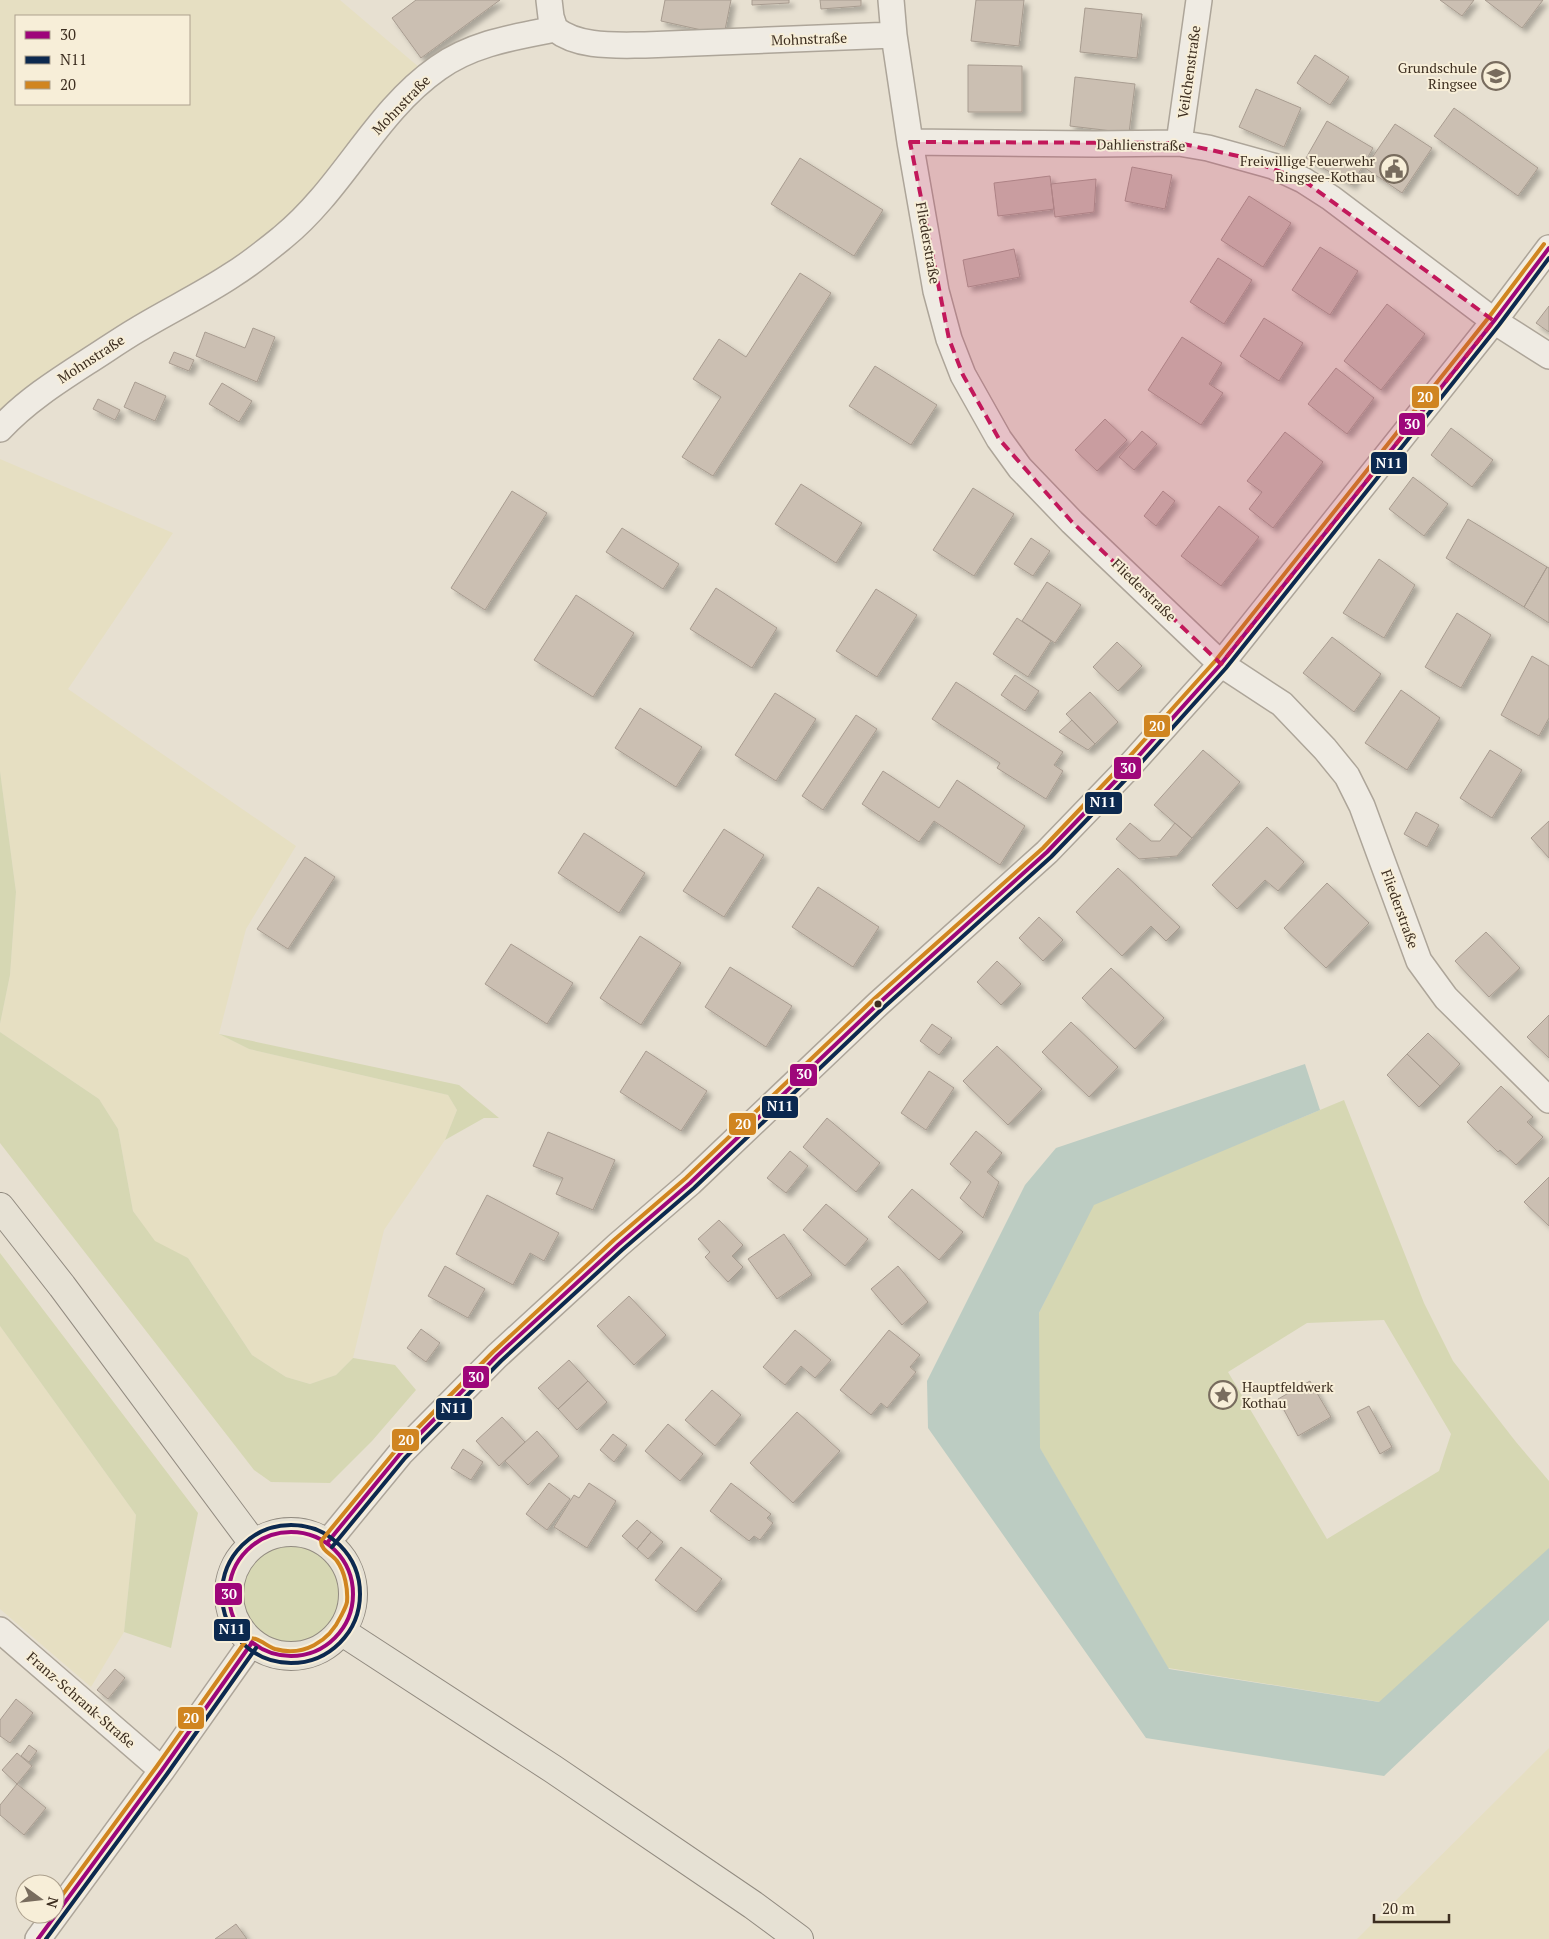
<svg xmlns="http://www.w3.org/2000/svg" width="1549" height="1939" viewBox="0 0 1549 1939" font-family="'PT Serif',serif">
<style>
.farmland{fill:#e6dfc2;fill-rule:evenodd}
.green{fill:#d6d7b3;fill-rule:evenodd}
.water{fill:#bcccc2}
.building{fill:#cbbfb2;stroke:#a89c90;filter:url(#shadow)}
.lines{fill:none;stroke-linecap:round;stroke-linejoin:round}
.minor-casing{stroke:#ada599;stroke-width:28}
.major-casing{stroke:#928b80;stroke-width:30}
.minor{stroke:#efebe3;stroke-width:25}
.major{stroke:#e6e1d4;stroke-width:28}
.bus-1-casing{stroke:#f7eed8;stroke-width:8}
.bus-2-casing{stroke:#f7eed8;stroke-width:8}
.bus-3-casing{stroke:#f7eed8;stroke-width:8}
.bus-1{stroke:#9e067a;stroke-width:4}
.bus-2{stroke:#0c294f;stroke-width:4}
.bus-3{stroke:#d08520;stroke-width:4}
.marked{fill:#c2185b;fill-opacity:0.2;stroke:#c2185b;stroke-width:4;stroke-dasharray:10 6;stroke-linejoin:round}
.bus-dot{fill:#3d2e20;stroke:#f7eed8;stroke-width:2}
.labels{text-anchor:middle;stroke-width:4;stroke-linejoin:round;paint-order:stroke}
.street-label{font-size:14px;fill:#3d2e20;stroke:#f7eed8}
.poi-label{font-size:14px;fill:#3d2e20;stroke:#f7eed8;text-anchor:end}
.line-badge{stroke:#f7eed8;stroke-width:2}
.badge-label{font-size:14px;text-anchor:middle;font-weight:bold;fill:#fff}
</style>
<defs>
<filter id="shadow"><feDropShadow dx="4.5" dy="4.5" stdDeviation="2.5" flood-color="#0004"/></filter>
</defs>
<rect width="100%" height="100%" fill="#e7e0d1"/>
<path class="farmland" d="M 0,0 L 340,0 L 420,68 L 342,154 L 289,217 L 229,268 L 0,416 ZM 16,16 L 189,16 L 189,104 L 16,104 Z
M 0,459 L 173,533 L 68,689 L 296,846 L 246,929 L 219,1034 L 249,1049 L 448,1095 L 457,1110 L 445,1140 L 384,1230 L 353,1358 L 336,1375 L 310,1384 L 286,1377 L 252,1355 L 188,1258 L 155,1242 L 133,1211 L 118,1129 L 99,1099 L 0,1032 L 0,1024 L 10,975 L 16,892 L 0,771 Z
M 0,1326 L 136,1515 L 124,1632 L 91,1687 L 0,1609 Z
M 1549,1748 L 1549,1939 L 1357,1939 Z"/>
<path class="green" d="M 0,771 L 16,892 L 10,975 L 0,1024 Z
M 0,1032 L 99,1099 L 118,1129 L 133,1211 L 155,1241 L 188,1258 L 252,1355 L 286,1377 L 310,1384 L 336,1375 L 353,1358 L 395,1365 L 416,1390 L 372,1441 L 330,1483 L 271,1482 L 254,1470 L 0,1143 Z
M 219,1034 L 459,1085 L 499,1118 L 484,1118 L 445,1140 L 457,1110 L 448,1095 L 249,1049 Z
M 1344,1100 L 1424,1303 L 1453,1361 L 1516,1442 L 1549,1481 L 1549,1549 L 1380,1702 L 1168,1668 L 1039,1447 L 1039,1313 L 1093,1204 ZM 1384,1320 L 1451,1434 L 1439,1471 L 1327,1539 L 1228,1372 L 1307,1323 Z
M 0,1253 L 198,1513 L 171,1648 L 124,1632 L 136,1515 L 0,1326 Z
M239 1593a50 50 0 1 1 100 0a50 50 0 1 1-100 0Z"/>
<path class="water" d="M 1305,1064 L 1320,1110 L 1094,1205 L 1039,1313 L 1040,1448 L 1169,1669 L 1379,1702 L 1549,1548 L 1549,1620 L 1384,1776 L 1146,1738 L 928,1428 L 927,1381 L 1025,1185 L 1056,1148 Z"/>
<path class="building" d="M 416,0 L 500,0 L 421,58 L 392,18 Z
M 665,0 L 731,0 L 724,35 L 661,21 Z
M 752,0 L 789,0 L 789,3 L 752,5 Z
M 820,0 L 861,0 L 861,6 L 821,9 Z
M 976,0 L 1024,0 L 1019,46 L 971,41 Z
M 1440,0 L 1474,0 L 1462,16 Z
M 1485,0 L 1543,0 L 1522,28 Z
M 1085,8 L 1142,14 L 1137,58 L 1080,52 Z
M 1315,55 L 1349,77 L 1330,105 L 1297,83 Z
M 968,65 L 1022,66 L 1022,112 L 968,112 Z
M 1075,77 L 1135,84 L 1129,133 L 1070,126 Z
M 1256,89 L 1301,108 L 1284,147 L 1239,127 Z
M 1454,108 L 1538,168 L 1518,196 L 1434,136 Z
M 1327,121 L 1373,148 L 1352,185 L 1306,158 Z
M 1395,124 L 1432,148 L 1402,193 L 1365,168 Z
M 800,158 L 883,210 L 854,256 L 771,204 Z
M 1132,167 L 1172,175 L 1165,209 L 1125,201 Z
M 1050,176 L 1054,209 L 998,216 L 994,183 Z
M 1096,179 L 1094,212 L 1055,217 L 1051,184 Z
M 1249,196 L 1291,223 L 1263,267 L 1221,240 Z
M 1320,247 L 1358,271 L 1330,315 L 1292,290 Z
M 1014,249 L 1020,277 L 968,287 L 963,260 Z
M 1218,258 L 1252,280 L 1224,324 L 1190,302 Z
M 800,273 L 831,293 L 713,476 L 682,457 L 721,397 L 693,379 L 719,339 L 746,357 Z
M 1387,304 L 1425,334 L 1381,390 L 1344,361 Z
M 1549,306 L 1549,332 L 1536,323 Z
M 1264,318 L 1303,343 L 1279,381 L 1240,356 Z
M 253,328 L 275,337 L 257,382 L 196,356 L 205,332 L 245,348 Z
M 1182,337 L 1222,363 L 1209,384 L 1223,393 L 1201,425 L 1148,390 Z
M 174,352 L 194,360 L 189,371 L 169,363 Z
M 875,366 L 937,405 L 911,445 L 849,406 Z
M 1336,368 L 1374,398 L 1347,434 L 1308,404 Z
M 135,382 L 166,396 L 155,421 L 124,407 Z
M 222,383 L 252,401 L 239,422 L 209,404 Z
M 98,399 L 120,410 L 115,420 L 93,409 Z
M 1105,419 L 1127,440 L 1097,471 L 1075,450 Z
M 1451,428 L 1493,460 L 1472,487 L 1431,455 Z
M 1142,431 L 1157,444 L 1134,470 L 1119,457 Z
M 1285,432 L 1323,462 L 1273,528 L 1249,509 L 1262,492 L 1247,481 Z
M 1413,477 L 1448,504 L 1424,536 L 1389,509 Z
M 801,484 L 862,523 L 836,563 L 775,524 Z
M 973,488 L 1014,514 L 974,576 L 933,550 Z
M 512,491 L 547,513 L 485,610 L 451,588 Z
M 1163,491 L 1175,501 L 1156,526 L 1144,516 Z
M 1219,506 L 1259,537 L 1221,586 L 1181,556 Z
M 1468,519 L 1547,567 L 1524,607 L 1446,558 Z
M 622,528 L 679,564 L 663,589 L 606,552 Z
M 1031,538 L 1050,551 L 1033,576 L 1014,564 Z
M 1379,559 L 1415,585 L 1384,638 L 1343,613 Z
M 1547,567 L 1549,568 L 1549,623 L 1524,607 Z
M 1047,582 L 1081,605 L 1055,643 L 1022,621 Z
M 716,588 L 777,628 L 752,668 L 690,629 Z
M 876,589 L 917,615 L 877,677 L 836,651 Z
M 576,595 L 634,633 L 593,697 L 534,660 Z
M 1457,613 L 1491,635 L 1461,688 L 1425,667 Z
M 1017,618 L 1051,641 L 1028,677 L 993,654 Z
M 1332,637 L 1381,674 L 1354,712 L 1303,673 Z
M 1117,642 L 1142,666 L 1118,691 L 1093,667 Z
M 1532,656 L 1549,666 L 1549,718 L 1539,736 L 1501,715 Z
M 1015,675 L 1039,691 L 1025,711 L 1001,695 Z
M 956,682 L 1063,752 L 1054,765 L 1063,771 L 1046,799 L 997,768 L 1000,763 L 932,719 Z
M 1401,690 L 1440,718 L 1407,770 L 1365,743 Z
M 1090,692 L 1118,722 L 1095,744 L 1066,714 Z
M 775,693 L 816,719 L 776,781 L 735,755 Z
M 640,708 L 702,747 L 676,787 L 615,748 Z
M 856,715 L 877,729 L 823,810 L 802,796 Z
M 1072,720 L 1095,744 L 1088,750 L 1059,732 Z
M 1203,750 L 1240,782 L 1192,838 L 1154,805 Z
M 1490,750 L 1522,770 L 1492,818 L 1460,798 Z
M 883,771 L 939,808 L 957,780 L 1025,826 L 1000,865 L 934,821 L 919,842 L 862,804 Z
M 1416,812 L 1439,825 L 1427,847 L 1404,834 Z
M 1549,821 L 1549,858 L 1531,838 Z
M 1130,823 L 1151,841 L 1160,841 L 1175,823 L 1192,838 L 1177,856 L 1139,859 L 1116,839 Z
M 1267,827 L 1304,862 L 1278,891 L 1265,880 L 1237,909 L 1212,885 Z
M 724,829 L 764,855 L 724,917 L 683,891 Z
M 584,833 L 645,873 L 619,913 L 558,873 Z
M 305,857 L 335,877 L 288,949 L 257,929 Z
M 1118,868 L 1180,927 L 1166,941 L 1151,926 L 1122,956 L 1076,912 Z
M 1327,883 L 1369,923 L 1326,968 L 1284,928 Z
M 818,887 L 879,927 L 853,967 L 792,927 Z
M 1039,917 L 1063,940 L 1043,961 L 1019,938 Z
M 1486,932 L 1520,968 L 1489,997 L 1455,961 Z
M 640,936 L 681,963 L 641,1025 L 600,998 Z
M 511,944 L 573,983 L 547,1024 L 485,984 Z
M 997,961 L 1021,984 L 1001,1005 L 977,982 Z
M 730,967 L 792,1006 L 766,1047 L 705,1007 Z
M 1111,968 L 1164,1018 L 1135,1049 L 1082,998 Z
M 1549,1015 L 1549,1058 L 1527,1037 Z
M 1071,1022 L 1118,1067 L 1089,1097 L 1042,1052 Z
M 932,1024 L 952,1038 L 939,1055 L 920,1041 Z
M 1428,1033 L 1460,1064 L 1440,1086 L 1407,1054 Z
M 997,1046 L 1042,1089 L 1008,1125 L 963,1081 Z
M 646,1051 L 707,1091 L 681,1131 L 620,1092 Z
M 1407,1054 L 1440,1086 L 1419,1107 L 1387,1075 Z
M 929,1071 L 954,1088 L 926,1130 L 901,1113 Z
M 1501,1086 L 1533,1117 L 1527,1122 L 1543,1137 L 1516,1165 L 1500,1150 L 1498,1152 L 1467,1122 Z
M 827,1118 L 880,1163 L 856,1192 L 803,1147 Z
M 976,1131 L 1002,1153 L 987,1172 L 999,1182 L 983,1218 L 960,1198 L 971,1182 L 950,1164 Z
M 548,1132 L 615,1160 L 593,1210 L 556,1194 L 563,1178 L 533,1166 Z
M 790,1151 L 808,1166 L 786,1193 L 767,1178 Z
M 1549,1177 L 1549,1226 L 1524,1202 Z
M 912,1189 L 963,1232 L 939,1260 L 888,1217 Z
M 487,1195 L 559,1233 L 544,1261 L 530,1253 L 513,1285 L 456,1254 Z
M 826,1204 L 868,1239 L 845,1266 L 803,1230 Z
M 719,1220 L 743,1245 L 732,1256 L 743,1267 L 728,1282 L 705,1257 L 710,1252 L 698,1239 Z
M 784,1234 L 812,1275 L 777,1299 L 748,1259 Z
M 445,1266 L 485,1289 L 468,1318 L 428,1296 Z
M 898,1266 L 928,1302 L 902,1325 L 871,1289 Z
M 629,1296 L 666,1335 L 634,1365 L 597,1326 Z
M 421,1329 L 440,1343 L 426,1362 L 407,1348 Z
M 795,1330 L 831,1360 L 815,1378 L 801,1366 L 785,1385 L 763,1367 Z
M 889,1330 L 920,1355 L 910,1367 L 916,1372 L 887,1408 L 881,1403 L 871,1415 L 840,1390 Z
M 569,1360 L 588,1381 L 558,1409 L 538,1388 Z
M 588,1381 L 607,1402 L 577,1430 L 558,1409 Z
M 1310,1381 L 1331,1417 L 1298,1436 L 1278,1399 Z
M 712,1390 L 741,1415 L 715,1446 L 685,1420 Z
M 1369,1406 L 1392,1447 L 1380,1454 L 1357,1412 Z
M 797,1412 L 840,1451 L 793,1503 L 750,1463 Z
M 502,1417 L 525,1442 L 499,1466 L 476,1441 Z
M 668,1424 L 703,1454 L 680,1481 L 645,1451 Z
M 537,1431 L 559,1456 L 528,1485 L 505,1461 Z
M 613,1434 L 627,1445 L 614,1462 L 600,1450 Z
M 463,1449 L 483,1462 L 471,1480 L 451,1468 Z
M 549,1483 L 570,1499 L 547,1530 L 526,1514 Z
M 589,1483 L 616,1501 L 587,1548 L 554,1527 L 574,1495 L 579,1498 Z
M 731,1483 L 771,1514 L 767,1518 L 773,1523 L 760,1540 L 754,1536 L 749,1541 L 710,1511 Z
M 637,1520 L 651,1532 L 637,1549 L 622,1536 Z
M 651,1532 L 663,1542 L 648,1559 L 637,1549 Z
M 681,1547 L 722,1579 L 696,1612 L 655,1580 Z
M 115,1669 L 125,1678 L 108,1699 L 97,1690 Z
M 16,1699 L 33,1713 L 10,1743 L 0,1736 L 0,1720 Z
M 29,1745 L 37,1751 L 29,1762 L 21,1756 Z
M 17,1753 L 32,1766 L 17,1784 L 2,1770 Z
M 17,1784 L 46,1808 L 24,1835 L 0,1815 L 0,1805 Z
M 236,1924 L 247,1939 L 215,1939 Z"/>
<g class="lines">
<defs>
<path id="minor" d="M 549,0 L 551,17 L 555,29
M 891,0 L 894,35 L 910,142 L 936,291 L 949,339 L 963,375 L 999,439 L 1020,468 L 1072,522 L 1221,664 L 1282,704 L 1325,749 L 1347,776 L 1362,806 L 1419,961 L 1446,998 L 1549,1100
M 910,142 L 1095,144 L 1179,143 L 1208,148 L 1273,166 L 1303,180 L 1331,198 L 1494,321 L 1549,356
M 1179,143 L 1199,0
M 0,429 C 25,402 56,382 87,362 C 103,352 120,340 137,330 C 168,311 202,295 232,275 C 250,264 267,250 283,237 C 343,188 375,112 438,68 C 473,43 515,37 555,29 C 579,48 616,45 645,45 L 894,35
M 327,1543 L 400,1454 L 497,1356 L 618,1245 L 690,1183 L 878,1004 L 1047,852 L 1126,770 L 1221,664 L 1494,321 L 1549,248
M 0,1630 L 162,1770
M 38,1939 L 162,1770 L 251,1644"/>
<path id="major" d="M 0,1207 L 62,1286 L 253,1543
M229 1594a62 62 0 1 1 124 0a62 62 0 1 1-124 0Z
M 341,1631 L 553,1769 L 753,1905 L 799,1939"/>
</defs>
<use href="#minor" class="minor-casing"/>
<use href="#major" class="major-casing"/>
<use href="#minor" class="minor"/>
<use href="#major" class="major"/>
<defs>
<path id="bus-1" d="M229 1594a62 62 0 1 1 124 0a62 62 0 1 1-124 0Z
M 327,1543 L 400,1454 L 497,1356 L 618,1245 L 690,1183 L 878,1004 L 1047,852 L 1126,770 L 1221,664 L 1494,321 L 1549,248
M 38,1939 L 162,1770 L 251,1644"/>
<path id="bus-2" d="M222 1594a69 69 0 1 1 138 0a69 69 0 1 1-138 0Z
M 332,1547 L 405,1458 L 501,1361 L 622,1250 L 694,1188 L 882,1009 L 1051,857 L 1131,774 L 1226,668 L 1499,325 L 1549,258
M 46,1939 L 167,1774 L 256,1648"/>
<path id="bus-3" d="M 55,1905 L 157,1766 L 247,1639 C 256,1635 266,1646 275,1649 C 303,1657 329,1642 341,1616 C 343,1612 346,1607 347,1602 C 348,1589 345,1572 337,1561 C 332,1554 321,1551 321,1541 L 396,1450 L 493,1352 L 614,1240 L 686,1178 L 874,999 L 1043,848 L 1121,766 L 1216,660 L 1489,317 L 1544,244"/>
</defs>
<use href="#bus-1" class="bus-1-casing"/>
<use href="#bus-2" class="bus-2-casing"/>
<use href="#bus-3" class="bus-3-casing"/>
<use href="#bus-1" class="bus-1"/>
<use href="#bus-2" class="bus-2"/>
<use href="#bus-3" class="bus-3"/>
</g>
<path class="marked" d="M 910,142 L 1179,143 L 1238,156 L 1303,180 L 1494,321 L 1221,664 L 1072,522 L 999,439 L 963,375 L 949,339 Z"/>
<defs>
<symbol id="school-ring" viewBox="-11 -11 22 22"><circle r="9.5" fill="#f7eed8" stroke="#786c5e" stroke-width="1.5"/><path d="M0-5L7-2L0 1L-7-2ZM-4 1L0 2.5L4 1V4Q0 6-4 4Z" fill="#786c5e"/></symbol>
<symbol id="civic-ring" viewBox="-11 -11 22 22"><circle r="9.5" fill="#f7eed8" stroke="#786c5e" stroke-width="1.5"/><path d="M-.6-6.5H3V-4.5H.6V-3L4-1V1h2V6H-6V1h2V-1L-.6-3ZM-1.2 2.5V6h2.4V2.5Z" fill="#786c5e"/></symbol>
<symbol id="sight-ring" viewBox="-11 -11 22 22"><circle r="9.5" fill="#f7eed8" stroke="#786c5e" stroke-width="1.5"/><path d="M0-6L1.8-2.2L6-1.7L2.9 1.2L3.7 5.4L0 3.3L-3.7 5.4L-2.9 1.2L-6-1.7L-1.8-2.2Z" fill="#786c5e"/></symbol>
</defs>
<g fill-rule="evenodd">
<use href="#school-ring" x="1480" y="60" width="32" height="32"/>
<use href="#civic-ring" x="1378" y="153" width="32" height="32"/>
<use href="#sight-ring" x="1207" y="1379" width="32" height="32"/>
</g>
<circle class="bus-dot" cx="878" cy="1004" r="4.5"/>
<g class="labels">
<g class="street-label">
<text transform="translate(809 39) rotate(-2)" y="5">Mohnstraße</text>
<text transform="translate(1189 72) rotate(-82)" y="5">Veilchenstraße</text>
<text transform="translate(401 105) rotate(-46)" y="5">Mohnstraße</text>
<text transform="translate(1141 145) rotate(1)" y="5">Dahlienstraße</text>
<text transform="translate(928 243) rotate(80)" y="5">Fliederstraße</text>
<text transform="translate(91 359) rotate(-33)" y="5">Mohnstraße</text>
<text transform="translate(1144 590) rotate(44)" y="5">Fliederstraße</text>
<text transform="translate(1400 909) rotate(70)" y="5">Fliederstraße</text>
<text transform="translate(81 1700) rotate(41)" y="5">Franz-Schrank-Straße</text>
</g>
<g class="poi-label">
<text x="1477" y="73">Grundschule<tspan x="1477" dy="16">Ringsee</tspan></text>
<text x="1375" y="166">Freiwillige Feuerwehr<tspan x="1375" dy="16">Ringsee-Kothau</tspan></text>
<text x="1242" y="1392" text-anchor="start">Hauptfeldwerk<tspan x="1242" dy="16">Kothau</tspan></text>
</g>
</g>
<g class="line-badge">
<rect x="1411" y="385" width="29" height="24" rx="5" fill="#d08520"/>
<rect x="1398" y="412" width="28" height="24" rx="5" fill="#9e067a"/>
<rect x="1370" y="451" width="38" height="24" rx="5" fill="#0c294f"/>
<rect x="1143" y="714" width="28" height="24" rx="5" fill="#d08520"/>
<rect x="1113" y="756" width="29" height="24" rx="5" fill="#9e067a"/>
<rect x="1084" y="791" width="39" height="24" rx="5" fill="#0c294f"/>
<rect x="789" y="1063" width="29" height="24" rx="5" fill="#9e067a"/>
<rect x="761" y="1095" width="38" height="24" rx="5" fill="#0c294f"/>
<rect x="728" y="1112" width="29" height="24" rx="5" fill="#d08520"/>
<rect x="462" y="1365" width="28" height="24" rx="5" fill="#9e067a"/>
<rect x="435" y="1397" width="38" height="24" rx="5" fill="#0c294f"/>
<rect x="391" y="1428" width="29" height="24" rx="5" fill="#d08520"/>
<rect x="214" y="1582" width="29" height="24" rx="5" fill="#9e067a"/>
<rect x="213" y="1618" width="38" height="24" rx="5" fill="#0c294f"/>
<rect x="177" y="1706" width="28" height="24" rx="5" fill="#d08520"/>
</g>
<g class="badge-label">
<text x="1425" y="402">20</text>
<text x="1412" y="429">30</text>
<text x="1389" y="468">N11</text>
<text x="1157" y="731">20</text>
<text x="1128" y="773">30</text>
<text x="1103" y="807">N11</text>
<text x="804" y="1079">30</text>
<text x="780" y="1111">N11</text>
<text x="743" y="1129">20</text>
<text x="476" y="1382">30</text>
<text x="454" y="1413">N11</text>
<text x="406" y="1445">20</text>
<text x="229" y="1599">30</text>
<text x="232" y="1634">N11</text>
<text x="191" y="1723">20</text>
</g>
<rect x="15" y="15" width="175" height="90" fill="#f7eed8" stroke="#ada18e"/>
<rect x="25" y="31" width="25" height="8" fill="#9e067a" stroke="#ada18e"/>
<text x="60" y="40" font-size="15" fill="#3d2e20">30</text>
<rect x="25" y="56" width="25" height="8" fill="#0c294f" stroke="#ada18e"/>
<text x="60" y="65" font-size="15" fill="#3d2e20">N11</text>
<rect x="25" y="81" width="25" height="8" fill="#d08520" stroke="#ada18e"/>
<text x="60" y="90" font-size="15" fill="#3d2e20">20</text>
<g transform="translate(40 1899) rotate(105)"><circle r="24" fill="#f7eed8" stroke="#ada18e"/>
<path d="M0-4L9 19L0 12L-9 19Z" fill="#786c5e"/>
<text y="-8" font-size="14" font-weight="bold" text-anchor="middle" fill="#3d2e20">N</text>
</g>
<path d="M1374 1914v8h75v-8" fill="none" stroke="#3d2e20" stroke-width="2.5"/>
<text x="1382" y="1914" font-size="15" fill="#3d2e20" stroke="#f7eed8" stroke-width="4" paint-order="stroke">20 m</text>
</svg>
